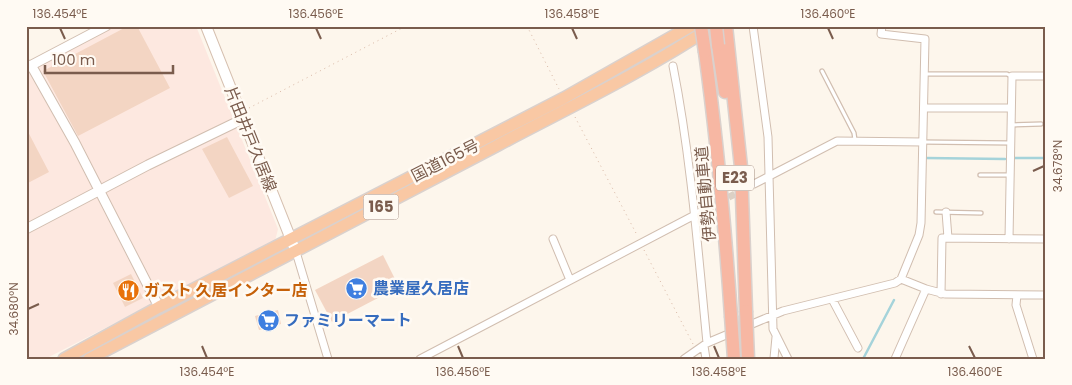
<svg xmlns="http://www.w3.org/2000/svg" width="1072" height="385" viewBox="0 0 1072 385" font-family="Poppins,'Noto Sans JP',sans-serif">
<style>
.commercial{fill:#fde8e0}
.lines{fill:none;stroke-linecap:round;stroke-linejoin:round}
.stream{stroke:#a5d3da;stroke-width:2.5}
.building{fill:#f3d5c3}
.minor-tunnel{stroke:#dcd0c4;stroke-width:7;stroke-dasharray:7 3.5;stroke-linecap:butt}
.service-casing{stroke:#d1beb0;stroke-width:5.5}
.minor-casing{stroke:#d1beb0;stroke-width:9}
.tertiary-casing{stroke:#d1beb0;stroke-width:11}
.secondary-casing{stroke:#d6c0b0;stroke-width:12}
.trunk-casing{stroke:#dad1cd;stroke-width:14}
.motorway-casing{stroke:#dad1cd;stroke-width:15}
.path{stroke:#d9b8a5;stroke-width:1;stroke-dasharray:1 4;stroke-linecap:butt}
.service{stroke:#fff;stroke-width:3}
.minor{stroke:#fff;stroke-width:7}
.tertiary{stroke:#fff;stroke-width:9}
.secondary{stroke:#fff;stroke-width:10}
.trunk{stroke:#f9c8a4;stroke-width:11}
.motorway{stroke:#f7b7a3;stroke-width:12}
.motorway-bridge-casing{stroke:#dad1cd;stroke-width:15;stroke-linecap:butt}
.motorway-bridge{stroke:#f7b7a3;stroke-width:12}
.ticks{fill:none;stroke:#7a5c4d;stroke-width:2}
.labels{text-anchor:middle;stroke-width:5;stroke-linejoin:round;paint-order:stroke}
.shield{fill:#fffaf3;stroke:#a28b7f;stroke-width:1}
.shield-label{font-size:15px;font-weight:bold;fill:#7a5c4d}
.street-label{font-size:16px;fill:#7a5c4d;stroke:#fffaf3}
.shop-label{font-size:16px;font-weight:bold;fill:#366cbe;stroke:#fffaf3;text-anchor:start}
.food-label{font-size:16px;font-weight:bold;fill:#c56008;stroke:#fffaf3;text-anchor:start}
.neatline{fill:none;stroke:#7a5c4d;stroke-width:2}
.ticks-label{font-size:12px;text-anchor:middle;fill:#7a5c4d}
</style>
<rect width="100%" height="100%" fill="#fdf6ec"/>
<path class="commercial" d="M 113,26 L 196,26 L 278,229 L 275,241 L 45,359 L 26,359 L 26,71 Z"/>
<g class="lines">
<path class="stream" d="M 926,158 L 1005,159
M 1014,158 L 1046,158
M 863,359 L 894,300"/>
</g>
<path class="building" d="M 128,26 L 137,26 L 170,88 L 78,136 L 43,71 Z
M 26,128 L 49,172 L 26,184 Z
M 227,137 L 253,186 L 229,198 L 202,149 Z
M 383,255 L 399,287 L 332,322 L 315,290 Z
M 131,274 L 143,298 L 125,307 L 113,283 Z
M 278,310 L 281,324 L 259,330 L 255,316 Z"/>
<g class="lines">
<path class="minor-tunnel" d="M 710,207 L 754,184"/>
<defs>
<path id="service" d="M 822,71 L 854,133 L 855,140
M 926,74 L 1007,74 L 1011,76
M 1011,125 L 1041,124
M 923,142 L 1010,143
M 980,175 L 1009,175
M 936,212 L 981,213"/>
<path id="minor" d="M 753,26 L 768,137 L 773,329 L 788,359
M 673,66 C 691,157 698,251 707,343
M 924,108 L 1011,108
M 754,184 L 837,141 L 923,142
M 946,212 L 948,238
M 553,239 L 570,280
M 1009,239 L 1012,76 L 1046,76
M 296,252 L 328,359
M 901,279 L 926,289 L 945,294 L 1046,295
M 941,294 L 942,238 L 1046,239
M 1017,295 L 1016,305 L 1033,359
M 832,299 L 858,348
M 704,346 L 706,359
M 774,358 L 776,337
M 420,359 L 710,207
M 684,359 L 707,343 L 783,311 L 895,283 L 901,279 L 919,235 L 921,223 L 925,39 L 881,34 L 882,26
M 895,359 L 926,289"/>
<path id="tertiary" d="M 31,65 L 75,143 L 159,307
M 26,68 L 106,26
M 26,229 L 148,165 L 243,119"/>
<path id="secondary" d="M 206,26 L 296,252"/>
<path id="trunk" d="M 64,359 L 159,307 L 564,98 L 691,26
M 89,359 C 225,287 362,217 498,145 C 570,107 645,71 713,26"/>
<path id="motorway" d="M 726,26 L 741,167 L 746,311
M 718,45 L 725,92
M 705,52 C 717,140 725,228 731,316"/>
</defs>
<use href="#service" class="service-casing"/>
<use href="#minor" class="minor-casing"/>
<use href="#tertiary" class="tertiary-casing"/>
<use href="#secondary" class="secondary-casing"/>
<use href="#trunk" class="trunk-casing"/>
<use href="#motorway" class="motorway-casing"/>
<path class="path" d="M 527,26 L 559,89
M 249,108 L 406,26
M 575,117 L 637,235
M 644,250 L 693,344"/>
<use href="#service" class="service"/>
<use href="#minor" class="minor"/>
<use href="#tertiary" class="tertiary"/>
<use href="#secondary" class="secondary"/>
<use href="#trunk" class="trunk"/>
<use href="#motorway" class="motorway"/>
<defs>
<path id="motorway-bridge" d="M 701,26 L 705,52
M 716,26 L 718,45
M 746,311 L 748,359
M 731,316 L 734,359"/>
</defs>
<use href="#motorway-bridge" class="motorway-bridge-casing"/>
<use href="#motorway-bridge" class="motorway-bridge"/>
</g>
<path class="ticks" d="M 60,28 L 65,39M 316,28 L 321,39M 572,28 L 577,39M 828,28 L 833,39M 1033,171 L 1044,166M 28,309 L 39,304M 202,346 L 207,358M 458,346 L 463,358M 714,346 L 719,358M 969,346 L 975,358"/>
<defs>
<symbol id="supermarket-disc" viewBox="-11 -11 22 22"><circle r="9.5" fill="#3f7fe0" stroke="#fffaf3"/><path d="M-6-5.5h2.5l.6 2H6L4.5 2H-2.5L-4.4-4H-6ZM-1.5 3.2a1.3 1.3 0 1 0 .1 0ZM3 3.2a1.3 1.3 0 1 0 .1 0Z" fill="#fff"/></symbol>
<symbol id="restaurant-disc" viewBox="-11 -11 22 22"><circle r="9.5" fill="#e8710a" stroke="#fffaf3"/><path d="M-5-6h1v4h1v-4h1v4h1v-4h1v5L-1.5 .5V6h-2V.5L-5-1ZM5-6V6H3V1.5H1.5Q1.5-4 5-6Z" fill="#fff"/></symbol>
</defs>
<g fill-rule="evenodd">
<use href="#supermarket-disc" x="344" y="276" width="25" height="25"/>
<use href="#restaurant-disc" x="116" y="278" width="25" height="25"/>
<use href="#supermarket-disc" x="256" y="308" width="25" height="25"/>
</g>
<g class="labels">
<g class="shield">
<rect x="716" y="165.5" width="38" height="25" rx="4"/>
<rect x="363.5" y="194.5" width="35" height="25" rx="4"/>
</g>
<g class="shield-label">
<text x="735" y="183">E23</text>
<text x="381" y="212">165</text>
</g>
<g class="street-label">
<text transform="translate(251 139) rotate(68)" y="6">片田井戸久居線</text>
<text transform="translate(445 160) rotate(-27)" y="6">国道165号</text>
<text transform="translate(705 194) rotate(-95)" y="6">伊勢自動車道</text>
</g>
<g class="shop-label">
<text x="373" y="294">農業屋久居店</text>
<text x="284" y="326">ファミリーマート</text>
</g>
<g class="food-label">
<text x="144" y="296">ガスト 久居インター店</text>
</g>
</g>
<rect width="1072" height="385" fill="none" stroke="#fffaf3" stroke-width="55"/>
<path d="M45 65v8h128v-8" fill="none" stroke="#7a5c4d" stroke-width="2.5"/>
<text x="52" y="65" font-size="15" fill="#7a5c4d" stroke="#fffaf3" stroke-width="4" paint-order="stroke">100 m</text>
<rect x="28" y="28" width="1016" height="330" class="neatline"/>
<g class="ticks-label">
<text x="60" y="18">136.454°E</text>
<text x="316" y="18">136.456°E</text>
<text x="572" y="18">136.458°E</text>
<text x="828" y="18">136.460°E</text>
<text transform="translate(1058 166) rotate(-90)" y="4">34.678°N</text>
<text transform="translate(14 309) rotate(-90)" y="4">34.680°N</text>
<text x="207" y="376">136.454°E</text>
<text x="463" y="376">136.456°E</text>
<text x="719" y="376">136.458°E</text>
<text x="975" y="376">136.460°E</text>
</g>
</svg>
